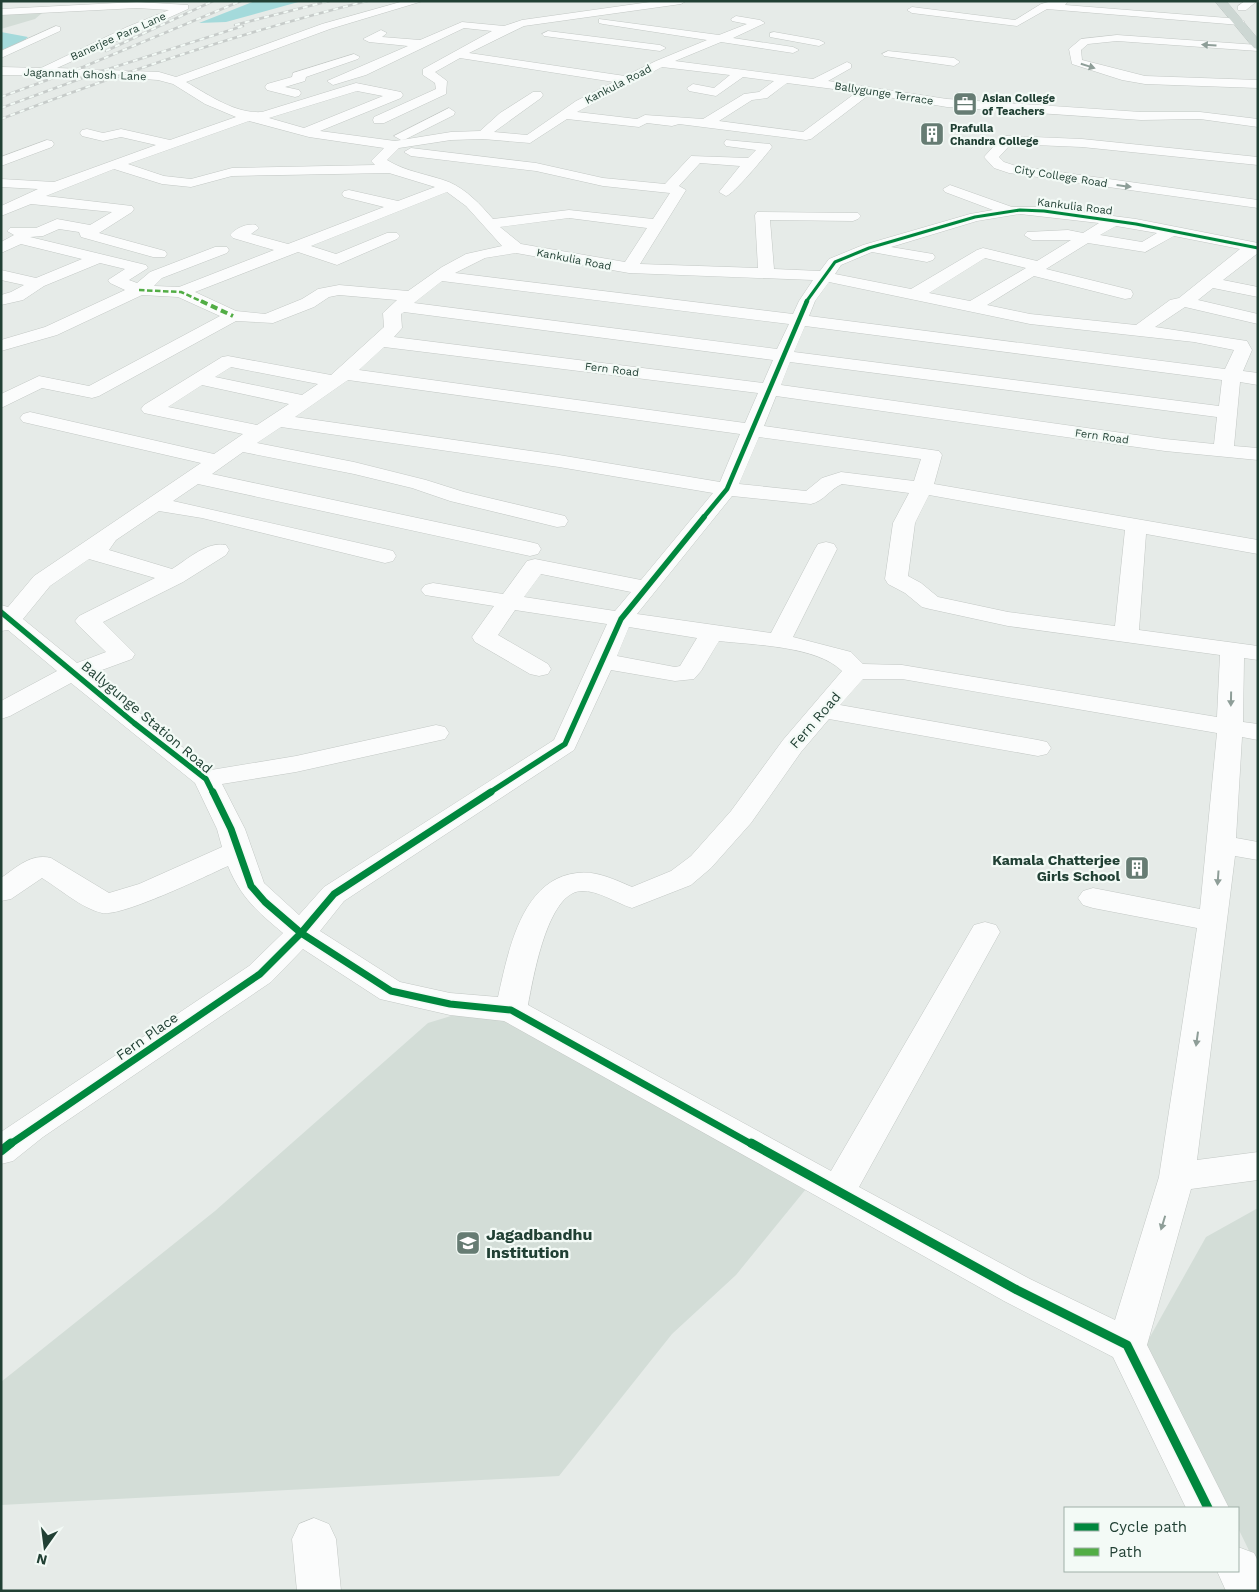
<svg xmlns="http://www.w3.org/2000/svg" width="1259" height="1592" viewBox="0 0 1259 1592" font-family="'Work Sans',sans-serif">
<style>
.built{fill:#d3ddd7}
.water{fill:#a4dadb}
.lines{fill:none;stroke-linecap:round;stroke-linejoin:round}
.street-casing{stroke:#c3c8c5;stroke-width:1}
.primary-casing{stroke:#c1cac7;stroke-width:1}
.street{fill:#fbfcfc;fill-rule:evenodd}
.primary{fill:#cdd7d3;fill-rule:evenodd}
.rail-casing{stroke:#c7ccca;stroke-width:2.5}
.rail{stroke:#f3faf6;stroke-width:2;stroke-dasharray:5;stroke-linecap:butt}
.quiet-far1{stroke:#52ad45;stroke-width:2.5;stroke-dasharray:5.5 2.5;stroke-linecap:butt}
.quiet{stroke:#52ad45;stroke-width:4;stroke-dasharray:7 4;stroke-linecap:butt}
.cycleway-far4-casing{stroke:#f3faf6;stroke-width:5}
.cycleway-far3-casing{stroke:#f3faf6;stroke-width:6}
.cycleway-far2-casing{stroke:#f3faf6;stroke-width:8}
.cycleway-far1-casing{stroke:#f3faf6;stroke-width:10}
.cycleway-casing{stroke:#f3faf6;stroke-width:12}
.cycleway-far4{stroke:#00873e;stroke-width:3}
.cycleway-far3{stroke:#00873e;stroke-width:4.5}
.cycleway-far2{stroke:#00873e;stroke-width:5.5}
.cycleway-far1{stroke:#00873e;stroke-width:7}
.cycleway{stroke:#00873e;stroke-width:9}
.oneway{fill:#8e9e98}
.labels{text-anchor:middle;stroke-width:4.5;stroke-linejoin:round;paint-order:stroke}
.far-street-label{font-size:11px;fill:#214034;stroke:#f3faf6}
.far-poi-label{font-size:11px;font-weight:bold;fill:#214034;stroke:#f3faf6;text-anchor:start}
.street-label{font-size:14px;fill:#214034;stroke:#f3faf6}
.poi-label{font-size:14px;font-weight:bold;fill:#214034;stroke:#f3faf6;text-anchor:end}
.near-poi-label{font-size:16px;font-weight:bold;fill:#214034;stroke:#f3faf6;text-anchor:start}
</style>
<rect width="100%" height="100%" fill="#e6ebe8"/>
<path class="built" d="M 48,8 L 35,19 L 1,29 L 1,9 Z
M 513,997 L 810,1184 L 736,1275 L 672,1334 L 559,1476 L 1,1505 L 1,1382 L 215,1211 L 428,1023 Z
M 1258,1208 L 1258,1569 L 1238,1528 L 1238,1508 L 1228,1508 L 1146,1344 L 1206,1237 Z"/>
<path class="water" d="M 255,1 L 302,1 L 226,22 L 199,23 Z
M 1,32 L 28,37 L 20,44 L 1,50 Z"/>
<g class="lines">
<defs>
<path id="street" d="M 404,1 L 423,1 L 330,29 L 186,82 C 209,95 235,114 262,112 L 356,83 L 401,92 L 403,95 L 401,98 L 320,131 L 395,141 L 451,132 L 480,131 L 500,113 L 533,92 L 541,92 L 543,95 L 541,98 L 494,132 L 527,135 L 576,101 L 614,82 L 460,58 L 435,72 L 447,81 L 446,94 L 384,123 L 374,123 L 373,120 L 374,117 L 436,89 L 435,83 L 423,75 L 423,69 L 492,31 L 464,28 L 366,75 L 333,85 L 327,81 L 408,46 L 369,42 L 363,39 L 381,30 L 387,33 L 382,37 L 420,40 L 462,22 L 504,26 L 522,20 L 657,1 L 686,1 L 681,4 L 524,26 L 469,53 L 625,76 L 656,61 L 707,40 L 603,24 L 599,23 L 599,19 L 719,35 L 747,24 L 732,21 L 731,19 L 736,16 L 760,20 L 765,23 L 733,38 L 793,47 L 799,50 L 793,53 L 721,42 L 675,61 L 813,79 L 847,62 L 851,64 L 851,68 L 828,81 L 947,99 L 1141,112 L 1200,112 L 1258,119 L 1258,127 L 1200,119 L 1141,120 L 947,107 L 870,94 L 811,139 L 806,140 L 679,124 L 672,126 L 647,123 L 639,127 L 567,119 L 530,143 L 483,139 L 451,140 L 399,148 L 387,160 C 406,172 428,174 449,182 C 467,190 480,204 493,219 L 569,210 L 653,219 L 670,193 L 603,186 L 536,171 L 411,156 L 404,152 L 411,148 L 536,163 L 603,178 L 665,184 L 691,156 L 748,158 L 756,150 L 726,146 L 724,143 L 726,140 L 770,144 L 772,147 C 766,155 733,195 726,196 L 719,192 L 740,166 L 700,163 L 679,186 L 686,190 L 640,264 L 758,268 L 755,215 L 757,212 L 858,213 L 861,216 L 858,219 L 853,221 L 770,220 L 774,269 L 820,271 L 829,259 L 863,245 L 970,214 L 993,210 L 945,192 L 943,189 L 950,185 L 1012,207 L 1044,207 L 1136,219 L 1258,243 L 1258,253 L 1223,280 L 1258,287 L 1258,297 L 1213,288 L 1198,300 L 1258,314 L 1258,324 L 1185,307 L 1155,327 L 1247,341 L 1252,350 L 1243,371 L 1258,373 L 1258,385 L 1240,382 L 1234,446 L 1258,448 L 1258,460 L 1165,451 L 776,396 L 764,426 L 939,451 L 942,455 L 934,484 L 1258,540 L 1258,554 L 1146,534 L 1139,630 L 1258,646 L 1258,660 L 1244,658 L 1243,722 L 1258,724 L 1258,740 L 1242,737 L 1236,838 L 1258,842 L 1258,860 L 1235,856 L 1197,1160 L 1258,1152 L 1258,1180 L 1191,1189 L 1147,1345 L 1229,1508 L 1186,1508 L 1113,1357 L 1004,1301 L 504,1021 L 450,1015 L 380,999 L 303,949 L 271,982 L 43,1137 L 13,1161 L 1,1164 L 1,1132 L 249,966 L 283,933 C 258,912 241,898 228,866 C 206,876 122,917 102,913 C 81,908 60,889 42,878 L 11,899 L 1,901 L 1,878 C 17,867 31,853 51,858 L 109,893 L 139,884 L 222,847 L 217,829 L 195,783 L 71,683 L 10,716 L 1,719 L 1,701 L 57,671 L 8,630 L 1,631 L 1,605 L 8,607 L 34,576 L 201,463 L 23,422 L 20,418 L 23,414 L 30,412 L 214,454 L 243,434 L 144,413 L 141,409 L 144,405 L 222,357 L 228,356 L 331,375 L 384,327 L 383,313 L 397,300 L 339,295 L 329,297 L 314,307 L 273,323 L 236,321 L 99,396 L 92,398 L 42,388 L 1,408 L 1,394 L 39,376 L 89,386 L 220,316 L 178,297 L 142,295 L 57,335 L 1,351 L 1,340 L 45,327 L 125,290 L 110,283 L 108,280 L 125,269 L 100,263 L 44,286 L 23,300 L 1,305 L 1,295 L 11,292 L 24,285 L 1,280 L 1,270 L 36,278 L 82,259 L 21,244 L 1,253 L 1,242 L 14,235 L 7,231 L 10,228 L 36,228 L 57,219 L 90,225 L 112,212 L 31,204 L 1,216 L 1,206 L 38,189 L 1,187 L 1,179 L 54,182 L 156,145 L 121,137 L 103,141 L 82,136 L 80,133 L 82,130 L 87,129 L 103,133 L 121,129 L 170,140 L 236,117 L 205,104 L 173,84 L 158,80 L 99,76 L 1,75 L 1,67 L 41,68 L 127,27 L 169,10 L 137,8 L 1,15 L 1,9 L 137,2 L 188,5 L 188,9 L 57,68 L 159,72 L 176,77 L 322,24 ZM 662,67 L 730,75 L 714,88 L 693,84 L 687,88 L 689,91 L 716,96 L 743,77 L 774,81 L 759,92 L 744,94 L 703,119 L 645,115 L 637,119 L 577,112 ZM 787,83 L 857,92 L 803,132 L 719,121 L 752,100 L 767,98 ZM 357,91 L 383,96 L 304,128 L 269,118 ZM 249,121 L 309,137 L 384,148 L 371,161 L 375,165 L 232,168 L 191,179 L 164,176 L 128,164 ZM 114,169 L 162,184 L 191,187 L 232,176 L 389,173 L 435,187 L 398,201 L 349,190 L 344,191 L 342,194 L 344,197 L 384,207 L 288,244 L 251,234 L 259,228 L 256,225 C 247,223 236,228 230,235 L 233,238 L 274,250 L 179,287 L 154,286 L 162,278 L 227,253 L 229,250 L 227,247 L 215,247 L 150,272 L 137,283 L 129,280 L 148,268 L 146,265 L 30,237 L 43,236 L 59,229 L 79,232 L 81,237 L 153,257 L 165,257 L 167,254 L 165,251 L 99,233 L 132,212 L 134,209 L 132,206 L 46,196 ZM 447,192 L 466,206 L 502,246 L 466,254 L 442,267 L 408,291 L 339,285 L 318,289 L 302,299 L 265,314 L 236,311 L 195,292 L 298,252 L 337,265 L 397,239 L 400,236 L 397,233 L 387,233 L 336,254 L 311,246 ZM 1020,214 L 1099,223 L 1083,233 L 1068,230 L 1027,232 L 1024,235 L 1032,240 L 1071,240 L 1037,261 L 983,248 L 977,250 L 911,289 L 835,274 L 841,265 L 872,252 L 927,262 L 933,260 L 935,257 L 933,254 L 891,247 L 977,221 ZM 569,218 L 647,228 L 625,262 L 521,244 L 500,227 ZM 1116,226 L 1157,233 L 1142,242 L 1100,235 ZM 1174,236 L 1240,249 L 1179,298 L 1170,300 L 1136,325 L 1030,314 L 987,305 L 1034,276 L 1125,299 L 1131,298 L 1133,294 L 1131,290 L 1046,269 L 1088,243 L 1145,252 ZM 516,253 L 629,273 L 813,280 L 799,301 L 793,314 L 455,273 L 485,258 ZM 985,258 L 1026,268 L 970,301 L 929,293 ZM 442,281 L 789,324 L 777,349 L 414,303 ZM 829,282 L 1030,324 L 1194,342 L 1234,350 L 1225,369 L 809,316 L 815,301 ZM 404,312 L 773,360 L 763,383 L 394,337 L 402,328 L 401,314 ZM 805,326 L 1222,380 L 1219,406 L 794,352 ZM 384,347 L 758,393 L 745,423 L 359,370 ZM 790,362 L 1217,417 L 1214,444 L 1165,439 L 781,385 ZM 231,367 L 318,384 L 302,395 L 215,377 ZM 348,380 L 740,434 L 720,482 L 559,455 L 295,417 ZM 202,385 L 289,404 L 257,425 L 168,407 ZM 281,427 L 559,467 L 713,493 L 641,580 L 535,559 L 527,561 L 503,594 L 433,583 L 425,585 L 421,590 L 425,595 L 494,606 L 472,637 L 475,642 L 530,674 L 539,676 L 548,674 L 551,669 L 548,664 L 498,635 L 515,610 L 607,624 L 554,740 L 324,887 L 299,915 L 264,883 L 245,829 L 222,784 L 296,772 L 436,741 L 445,739 L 449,733 L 445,727 L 436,725 L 296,756 L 211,770 L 91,674 L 132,659 L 135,654 L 103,622 L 183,582 L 226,555 L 229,550 L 226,545 C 207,541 188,559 172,569 L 109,550 L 116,540 L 159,511 L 202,518 L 385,563 L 393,561 L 396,556 L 393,551 L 385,549 L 173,501 L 198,484 L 530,556 L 538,554 L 541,549 L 538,544 L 530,542 L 212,474 L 243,452 L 354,474 L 412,488 L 450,501 L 557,527 L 565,526 L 568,521 L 565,516 L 464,492 L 426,480 L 354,462 L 257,443 ZM 759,437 L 921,459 L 914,481 L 841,472 L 822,478 L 806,491 L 739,484 ZM 842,484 L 909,493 L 893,523 L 885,579 L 888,584 L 905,593 L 922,607 L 930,609 L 1008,626 L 1220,655 L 1217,717 L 902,665 L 863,664 L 851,652 L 793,637 L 837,549 L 834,544 L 826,542 L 818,544 L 815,549 L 771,633 L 637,614 L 732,496 L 811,504 C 824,501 830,489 842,484 ZM 929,495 L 1125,530 L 1115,626 L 1008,612 L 938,597 L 921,583 L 908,576 L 915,523 ZM 89,559 L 155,578 L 79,616 L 75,621 L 79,626 L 106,652 L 77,663 L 23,619 L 50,586 ZM 541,574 L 631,592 L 615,611 L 524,597 ZM 629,627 L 697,638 L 680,666 L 675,667 L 617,656 ZM 719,641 C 754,645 817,646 842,671 L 783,740 L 731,811 L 691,856 L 671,871 L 632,887 C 616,880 595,870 577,873 C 521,879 508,953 498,997 L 450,993 L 400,982 L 320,931 L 344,901 L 574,750 L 611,670 L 675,681 L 694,679 L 701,671 ZM 863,679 L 902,679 L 1217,733 L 1200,909 L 1093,888 L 1083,891 L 1078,898 L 1083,905 L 1093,908 L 1197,928 L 1159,1177 L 1115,1320 L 1030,1279 L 859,1187 L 1000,932 L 996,925 L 985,922 L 974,925 L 831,1171 L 528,1005 C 533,979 547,893 581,891 C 598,890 616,903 632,908 L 691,885 L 711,868 L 751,823 L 801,752 L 829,719 L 1038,756 L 1047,754 L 1051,748 L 1047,742 L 1038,740 L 840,705 Z
M 1052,1 L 1068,1 L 1065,5 L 1240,19 L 1245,22 L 1240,25 L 1047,9 L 1017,26 L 912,13 L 907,10 L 912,7 L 1015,20 L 1041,4 Z
M 1245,1 L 1257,1 L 1246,10 L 1238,10 L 1238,6 Z
M 56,26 L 60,27 L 60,31 L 1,58 L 1,51 Z
M 548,31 L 660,45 L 666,48 L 660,51 L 544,36 L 542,34 Z
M 774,32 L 819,40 L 825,43 L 819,46 L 770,37 L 770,33 Z
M 1117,35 L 1258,45 L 1258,51 L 1117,41 L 1088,44 L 1081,50 L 1082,60 L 1145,76 L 1258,80 L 1258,88 L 1145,84 L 1122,80 L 1072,64 L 1069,49 L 1081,39 Z
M 888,51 L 954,58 L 960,62 L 954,66 L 884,56 L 882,54 Z
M 354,54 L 360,57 L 358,59 L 306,77 L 305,81 L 285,87 L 299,90 L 301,93 L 299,96 L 295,97 L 267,90 L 265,87 L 267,84 L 292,77 L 293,73 Z
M 449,108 L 455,112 L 454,115 L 406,139 L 401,140 L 394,136 Z
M 1007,136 L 1082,139 L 1258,157 L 1258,165 L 1082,147 L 1011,144 L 999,157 L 1004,162 L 1016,166 L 1258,200 L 1258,208 L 1009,173 L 994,168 L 984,157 L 1002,137 Z
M 47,140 L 52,141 L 54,144 L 52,147 L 1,166 L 1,157 Z
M 314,1518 L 329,1524 L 336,1539 L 341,1591 L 297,1591 L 292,1539 L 299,1524 Z
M 1238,1547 L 1254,1553 L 1258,1561 L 1258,1591 L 1226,1591 L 1217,1571 L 1238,1571 Z"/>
<path id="primary" d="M 1215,1 L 1226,1 L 1258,39 L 1258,49 L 1254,48 Z"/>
</defs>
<use href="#street" class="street-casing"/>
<use href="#primary" class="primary-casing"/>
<use href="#street" class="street"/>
<use href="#primary" class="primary"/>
<defs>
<path id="rail" d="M 235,25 L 329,1
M 106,51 L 213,1
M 1,97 L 83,67 L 241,1
M 1,108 L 99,72 L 243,26
M 1,119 C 121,73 242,32 367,1"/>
</defs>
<use href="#rail" class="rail-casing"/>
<use href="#rail" class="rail"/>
<path class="quiet-far1" d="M 139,290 L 181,292 L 203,302"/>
<path class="quiet" d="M 201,301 L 233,316"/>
<defs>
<path id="cycleway-far4" d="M 806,302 L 835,262 L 869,248 L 975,217 L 1020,210 L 1044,211 L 1136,224 L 1258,248"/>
<path id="cycleway-far3" d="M 703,518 L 727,489 L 807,301"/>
<path id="cycleway-far2" d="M 1,612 L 134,723 L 206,779 L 213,793
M 489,793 L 565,744 L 621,619 L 704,517"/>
<path id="cycleway-far1" d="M 213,792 L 231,829 L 251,886 L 265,902 L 301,933 L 391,991 L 450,1004 L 511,1010 L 753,1145
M 9,1145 L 260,974 L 301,933 L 334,894 L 491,792"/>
<path id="cycleway" d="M 751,1143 L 1017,1290 L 1127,1345 L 1208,1508
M 1,1151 L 11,1143"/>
</defs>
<use href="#cycleway-far4" class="cycleway-far4-casing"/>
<use href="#cycleway-far3" class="cycleway-far3-casing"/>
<use href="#cycleway-far2" class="cycleway-far2-casing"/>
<use href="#cycleway-far1" class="cycleway-far1-casing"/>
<use href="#cycleway" class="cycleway-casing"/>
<use href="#cycleway-far4" class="cycleway-far4"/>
<use href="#cycleway-far3" class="cycleway-far3"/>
<use href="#cycleway-far2" class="cycleway-far2"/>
<use href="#cycleway-far1" class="cycleway-far1"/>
<use href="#cycleway" class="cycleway"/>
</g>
<defs><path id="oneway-solid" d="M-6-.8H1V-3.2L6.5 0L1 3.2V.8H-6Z" transform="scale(1.25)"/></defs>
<g class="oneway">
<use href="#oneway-solid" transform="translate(1209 45) rotate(-176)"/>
<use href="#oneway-solid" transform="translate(1088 66) rotate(17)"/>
<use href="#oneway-solid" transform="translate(1124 186) rotate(7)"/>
<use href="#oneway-solid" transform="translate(1231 699) rotate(91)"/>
<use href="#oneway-solid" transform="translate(1218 878) rotate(94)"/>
<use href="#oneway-solid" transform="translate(1197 1039) rotate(98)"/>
<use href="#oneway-solid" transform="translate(1163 1223) rotate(107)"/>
</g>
<defs>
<symbol id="office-square" viewBox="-11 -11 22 22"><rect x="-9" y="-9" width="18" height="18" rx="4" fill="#667c73" stroke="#f3faf6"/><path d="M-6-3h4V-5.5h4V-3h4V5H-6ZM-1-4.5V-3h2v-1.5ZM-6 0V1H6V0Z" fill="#fff"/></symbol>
<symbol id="building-square" viewBox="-11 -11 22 22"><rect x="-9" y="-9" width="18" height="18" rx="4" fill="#667c73" stroke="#f3faf6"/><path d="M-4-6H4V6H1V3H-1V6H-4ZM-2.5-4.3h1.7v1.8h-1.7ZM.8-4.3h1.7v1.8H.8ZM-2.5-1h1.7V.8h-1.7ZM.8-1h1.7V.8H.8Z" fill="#fff"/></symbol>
<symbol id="school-square" viewBox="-11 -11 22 22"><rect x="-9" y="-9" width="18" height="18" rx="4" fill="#667c73" stroke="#f3faf6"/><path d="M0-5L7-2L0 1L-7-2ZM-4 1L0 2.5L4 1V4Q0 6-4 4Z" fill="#fff"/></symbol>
</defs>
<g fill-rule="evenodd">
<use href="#office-square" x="951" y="90" width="28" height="28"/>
<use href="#building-square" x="918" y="120" width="28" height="28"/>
<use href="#building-square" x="1123" y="854" width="28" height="28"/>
<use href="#school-square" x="454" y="1229" width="28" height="28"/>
</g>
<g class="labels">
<g class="far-street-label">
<text transform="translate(118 36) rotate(-24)" y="4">Banerjee Para Lane</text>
<text transform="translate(85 74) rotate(2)" y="4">Jagannath Ghosh Lane</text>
<text transform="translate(618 84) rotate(-27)" y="4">Kankula Road</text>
<text transform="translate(884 93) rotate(9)" y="4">Ballygunge Terrace</text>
<text transform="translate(1061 176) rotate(9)" y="4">City College Road</text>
<text transform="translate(1075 206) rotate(7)" y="4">Kankulia Road</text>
<text transform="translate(574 259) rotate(11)" y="4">Kankulia Road</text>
<text transform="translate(612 369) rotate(7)" y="4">Fern Road</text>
<text transform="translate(1102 436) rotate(8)" y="4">Fern Road</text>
</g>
<g class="far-poi-label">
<text x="982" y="102">Asian College<tspan x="982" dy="13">of Teachers</tspan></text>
<text x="950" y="132">Prafulla<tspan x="950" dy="13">Chandra College</tspan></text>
</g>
<g class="street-label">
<text transform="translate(147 717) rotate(40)" y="5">Ballygunge Station Road</text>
<text transform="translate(815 720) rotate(-49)" y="5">Fern Road</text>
<text transform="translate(147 1036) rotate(-35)" y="5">Fern Place</text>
</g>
<g class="poi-label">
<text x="1120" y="865">Kamala Chatterjee<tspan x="1120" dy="16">Girls School</tspan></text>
</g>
<g class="near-poi-label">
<text x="486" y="1240">Jagadbandhu<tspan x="486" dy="18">Institution</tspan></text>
</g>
</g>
<rect width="1259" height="1592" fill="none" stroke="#214034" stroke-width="5"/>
<rect x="1064" y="1507" width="175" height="65" fill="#f3faf6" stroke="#9fb0a8"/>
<rect x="1074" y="1523" width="25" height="8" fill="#00873e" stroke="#9fb0a8"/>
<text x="1109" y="1532" font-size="15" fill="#214034">Cycle path</text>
<rect x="1074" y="1548" width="25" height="8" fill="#52ad45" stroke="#9fb0a8"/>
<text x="1109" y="1557" font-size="15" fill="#214034">Path</text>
<g transform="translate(45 1547) rotate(194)" stroke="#f3faf6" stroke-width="4" paint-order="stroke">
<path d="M0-4L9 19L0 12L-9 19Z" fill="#214034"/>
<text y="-8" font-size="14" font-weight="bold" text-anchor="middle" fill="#214034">N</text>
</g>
</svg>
